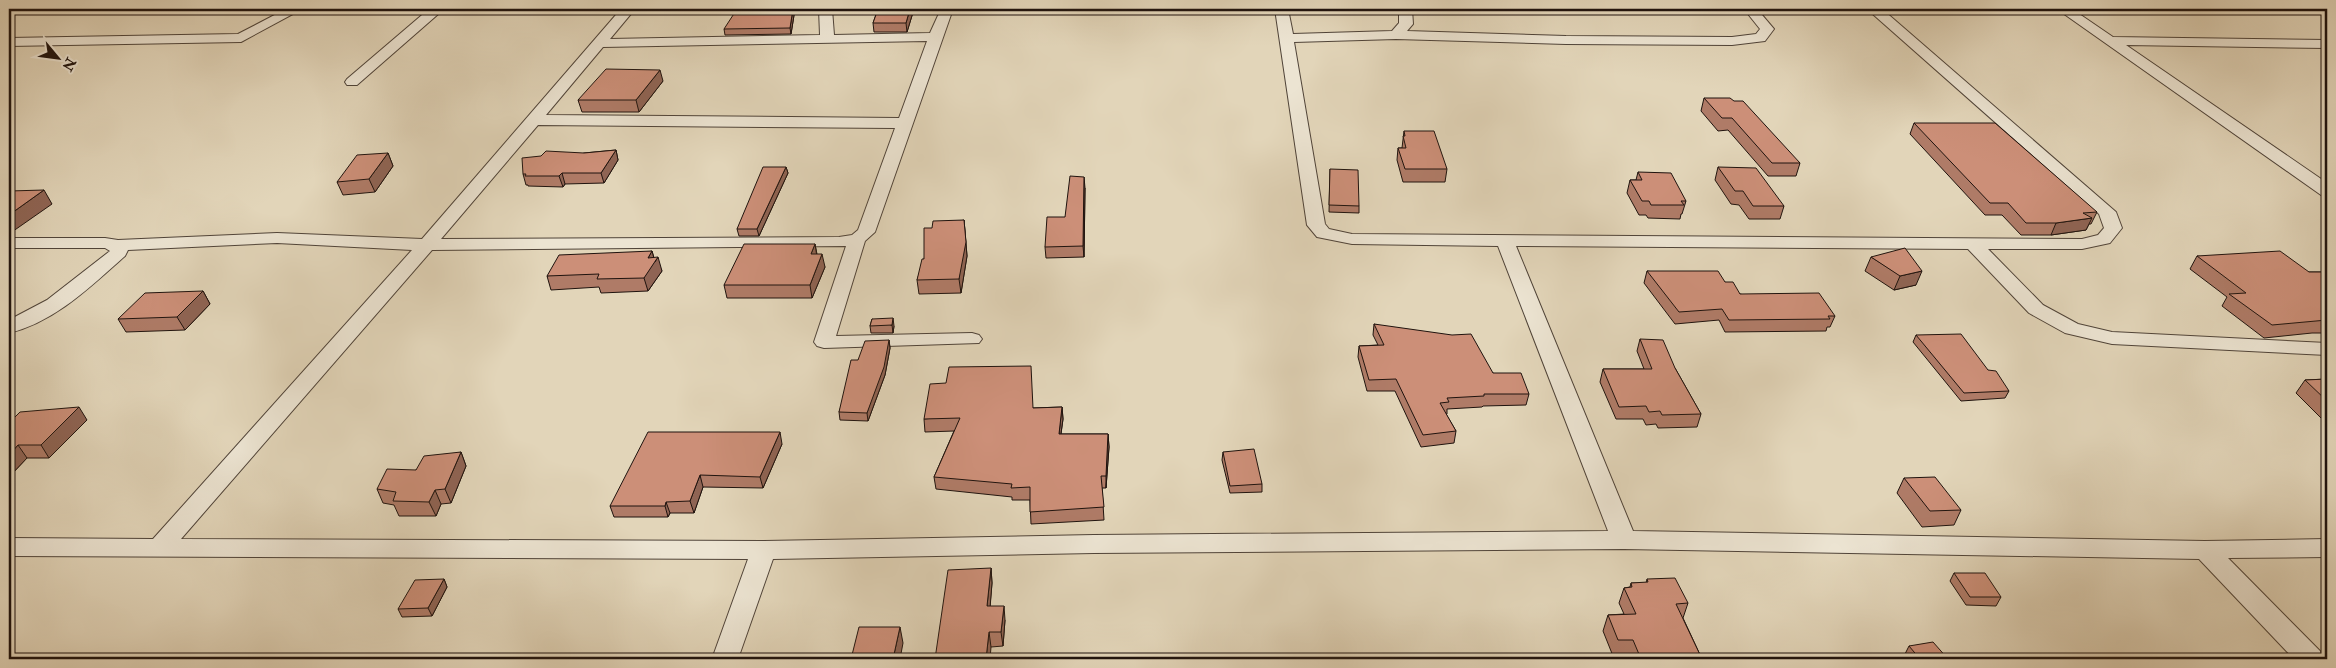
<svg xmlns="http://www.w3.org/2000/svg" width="2336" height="668" viewBox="0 0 2336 668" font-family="'IM FELL Double Pica',serif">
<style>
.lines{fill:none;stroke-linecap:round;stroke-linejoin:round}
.street-casing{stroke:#504439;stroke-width:2}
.street{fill:#ece4d2;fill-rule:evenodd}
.wall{fill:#af7b67;stroke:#1f130e}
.shaded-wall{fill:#8f6454;stroke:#1f130e}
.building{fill:#cc8f78;stroke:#1f130e}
</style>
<rect width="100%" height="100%" fill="#e2d5b9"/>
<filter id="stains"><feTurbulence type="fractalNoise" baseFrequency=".004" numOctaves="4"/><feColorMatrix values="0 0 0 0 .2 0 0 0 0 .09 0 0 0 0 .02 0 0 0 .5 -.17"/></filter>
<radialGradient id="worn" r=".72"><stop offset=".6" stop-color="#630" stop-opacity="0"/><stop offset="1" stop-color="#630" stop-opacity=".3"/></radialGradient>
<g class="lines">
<defs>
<path id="street" d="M 286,9 L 302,9 L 241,42 L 9,46 L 9,38 L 238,34 Z
M 429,9 L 444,9 L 357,85 L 347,85 L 345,82 L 347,79 Z
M 621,9 L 635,9 L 610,39 L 820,35 L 819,9 L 832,9 L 834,35 L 930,33 L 941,9 L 953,9 L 875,232 L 865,241 L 836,336 L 972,333 L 979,335 L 982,339 L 979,343 L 824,348 L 817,346 L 814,342 L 846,246 L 432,250 L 181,539 L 764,541 L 1094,535 L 1608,531 L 1498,246 L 1352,244 L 1317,237 L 1307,225 L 1275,9 L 1288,9 L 1293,34 L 1392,31 L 1399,23 L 1399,9 L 1412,9 L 1413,24 L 1407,31 L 1566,36 L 1732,37 L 1756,34 L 1760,29 L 1744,9 L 1757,9 L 1774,29 L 1765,41 L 1732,45 L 1566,44 L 1396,39 L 1294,42 L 1325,224 L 1329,229 L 1352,234 L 2082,239 L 2098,235 L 2104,228 L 2099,214 L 1867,9 L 1882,9 L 2116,212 L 2122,228 L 2110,243 L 2082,249 L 1988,249 L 2043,305 L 2078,324 L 2112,332 L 2327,343 L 2327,355 L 2112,344 L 2065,333 L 2029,313 L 1968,249 L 1516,246 L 1633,531 L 2205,541 L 2327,539 L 2327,557 L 2228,558 L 2320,651 L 2323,659 L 2294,659 L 2199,559 L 1624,549 L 1094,553 L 773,559 L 738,659 L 712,659 L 748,559 L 9,556 L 9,538 L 153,539 L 412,250 L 277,243 L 128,250 L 125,256 C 91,286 55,322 9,333 L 9,320 L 47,300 L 110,251 L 105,248 L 9,248 L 9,238 L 105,238 L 118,240 L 277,233 L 422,239 ZM 927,41 L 899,118 L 546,115 L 603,47 ZM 538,125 L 895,128 L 858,230 L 852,235 L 839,237 L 441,239 Z
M 2057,9 L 2072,9 L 2113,37 L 2327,40 L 2327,48 L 2126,45 L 2327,183 L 2327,196 L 2321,195 Z"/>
</defs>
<use href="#street" class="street-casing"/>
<use href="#street" class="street"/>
</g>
<path class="wall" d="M 795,9 L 791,34 L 725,35 L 724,29 Z
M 878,9 L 914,9 L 907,32 L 874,32 L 873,23 Z
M 663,81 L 639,112 L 582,112 L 578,100 Z
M 1704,98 L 1800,163 L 1796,176 L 1768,176 L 1728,130 L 1718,131 L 1701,111 Z
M 1914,123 L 2097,212 L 2091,224 L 2089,224 L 2086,230 L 2051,235 L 2021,235 L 2002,215 L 1985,215 L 1910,134 Z
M 1404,131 L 1447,169 L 1445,182 L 1403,182 L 1397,160 L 1398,148 L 1402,148 Z
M 616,150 L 618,160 L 604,183 L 565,184 L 563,187 L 528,186 L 528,185 L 526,185 L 523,174 L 584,153 Z
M 388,153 L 393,166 L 375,192 L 343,195 L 337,182 Z
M 786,167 L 788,173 L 759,236 L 739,236 L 737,229 Z
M 1718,167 L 1784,206 L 1780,219 L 1749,219 L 1739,205 L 1731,204 L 1715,180 Z
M 1330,169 L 1359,206 L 1359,213 L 1329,212 Z
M 1638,172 L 1686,201 L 1682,214 L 1681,214 L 1680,219 L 1648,218 L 1646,215 L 1639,215 L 1627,193 L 1630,180 L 1636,180 Z
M 1085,188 L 1084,257 L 1046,258 L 1045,247 Z
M 964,220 L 967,256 L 961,293 L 919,294 L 917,280 L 924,259 L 932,228 Z
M 815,244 L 817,254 L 825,267 L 812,298 L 727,298 L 724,285 Z
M 652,251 L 654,258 L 662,271 L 648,291 L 601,293 L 599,287 L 551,290 L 547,276 Z
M 2197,256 L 2309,272 L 2327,272 L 2327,333 L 2312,333 L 2264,338 L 2222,306 L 2227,297 L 2190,269 Z
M 1871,257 L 1916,285 L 1894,290 L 1865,271 Z
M 1647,271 L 1725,282 L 1740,294 L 1835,316 L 1830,327 L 1827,327 L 1826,331 L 1725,332 L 1719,320 L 1675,324 L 1644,283 Z
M 203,291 L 210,304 L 185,330 L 126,332 L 118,319 Z
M 872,319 L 894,326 L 893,333 L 871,333 L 870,326 Z
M 1374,324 L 1493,373 L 1529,394 L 1526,405 L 1483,406 L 1482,407 L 1447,409 L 1447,414 L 1446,414 L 1456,431 L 1454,443 L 1421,447 L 1395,391 L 1367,391 L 1358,357 L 1359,346 L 1378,345 L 1373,335 Z
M 1916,335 L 1988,370 L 2009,391 L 2005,398 L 1961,401 L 1913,342 Z
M 1640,339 L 1675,368 L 1701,414 L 1697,427 L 1658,428 L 1656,424 L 1646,425 L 1643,419 L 1616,419 L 1600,382 L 1603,369 L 1644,369 L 1637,351 Z
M 889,340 L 890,348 L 885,375 L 868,421 L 840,420 L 839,412 L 858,360 Z
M 2327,379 L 2327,424 L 2296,393 L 2305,380 Z
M 1062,407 L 1063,419 L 1061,434 L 1108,434 L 1109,447 L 1106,488 L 1102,488 L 1104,520 L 1031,524 L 1030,500 L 1012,500 L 1012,497 L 936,489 L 934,477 L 954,431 L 925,432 L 924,419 L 1033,408 Z
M 9,420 L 87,420 L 49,458 L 27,458 L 9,477 Z
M 782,444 L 763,488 L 703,487 L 694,513 L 670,513 L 668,517 L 614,517 L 610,506 Z
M 461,452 L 466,466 L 451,503 L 441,504 L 436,516 L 399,516 L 394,505 L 383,503 L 377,489 L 416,470 Z
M 1223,452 L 1262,484 L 1262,492 L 1230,493 L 1222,460 Z
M 1904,478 L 1961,510 L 1954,525 L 1922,527 L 1897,493 Z
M 991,568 L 992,583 L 990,606 L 1005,620 L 1003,646 L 991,647 L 935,659 Z
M 1954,573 L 2001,597 L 1996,606 L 1966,605 L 1950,581 Z
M 444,579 L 447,587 L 432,616 L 402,617 L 398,609 Z
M 1647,579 L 1688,603 L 1683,618 L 1702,659 L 1630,659 L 1628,655 L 1613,656 L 1603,631 L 1608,615 L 1624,614 L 1619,603 L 1624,588 L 1630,587 L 1631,583 L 1646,583 Z
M 1909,646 L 1948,659 L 1909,659 L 1905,654 Z"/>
<path class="shaded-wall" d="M 793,9 L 795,9 L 791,34 L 790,28 Z
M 910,9 L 914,9 L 907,32 L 906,23 Z
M 660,70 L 663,81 L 639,112 L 636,100 Z
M 616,150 L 618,160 L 604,183 L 601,173 Z
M 388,153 L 393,166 L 375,192 L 369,179 Z
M 786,167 L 788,173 L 759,236 L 757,229 Z
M 562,173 L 565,184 L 563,187 L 559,176 Z
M 1084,177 L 1085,188 L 1084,257 L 1083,246 Z
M 44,190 L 52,204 L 9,234 L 9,215 Z
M 2092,218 L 2086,230 L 2051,235 L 2056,223 Z
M 964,220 L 967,256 L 961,293 L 959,279 Z
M 815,244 L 817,257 L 811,254 Z
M 652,251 L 655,262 L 658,257 L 662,271 L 648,291 L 644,278 L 648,258 Z
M 822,254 L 825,267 L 812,298 L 810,285 Z
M 1922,271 L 1916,285 L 1894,290 L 1900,276 Z
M 203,291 L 210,304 L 185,330 L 177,317 Z
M 893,318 L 894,326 L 893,333 L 892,325 Z
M 889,340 L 890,348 L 885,375 L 868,421 L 867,413 Z
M 79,407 L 87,420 L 49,458 L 41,445 Z
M 1062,407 L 1063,419 L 1059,447 L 1059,434 Z
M 780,432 L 782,444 L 763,488 L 760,477 Z
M 1108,434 L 1109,447 L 1106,488 L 1106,476 Z
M 18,445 L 27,458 L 9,477 L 9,455 Z
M 461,452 L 466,466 L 451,503 L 445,489 Z
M 700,475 L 703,487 L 694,513 L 690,501 Z
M 435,490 L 441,504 L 436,516 L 429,502 Z
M 666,502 L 670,513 L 668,517 L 665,506 Z
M 991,568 L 992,583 L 989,621 L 987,606 Z
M 444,579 L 447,587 L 432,616 L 428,608 Z
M 1004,606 L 1005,620 L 1003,646 L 1001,632 Z
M 900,627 L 903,643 L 900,659 L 893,659 Z
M 989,632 L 991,647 L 990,659 L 986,659 Z"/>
<path class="building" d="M 737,9 L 793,9 L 790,28 L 724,29 Z
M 878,9 L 910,9 L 906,23 L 873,23 Z
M 606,69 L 660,70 L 636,100 L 578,100 Z
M 1704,98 L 1730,98 L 1734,101 L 1743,101 L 1800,163 L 1772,163 L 1732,118 L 1722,118 Z
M 1914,123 L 1995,123 L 2097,212 L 2083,213 L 2092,218 L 2056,223 L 2026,223 L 2008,203 L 1990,203 Z
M 1404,131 L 1434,131 L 1447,169 L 1405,169 L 1398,148 L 1406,148 L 1403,136 L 1405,136 Z
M 616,150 L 601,173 L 562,173 L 559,176 L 525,176 L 526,174 L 523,174 L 522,158 L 541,156 L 546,151 L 584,153 Z
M 388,153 L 369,179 L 337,182 L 357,155 Z
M 763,167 L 786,167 L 757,229 L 737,229 Z
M 1718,167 L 1756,168 L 1784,206 L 1753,206 L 1743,191 L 1735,191 Z
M 1330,169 L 1358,170 L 1359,206 L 1329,205 Z
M 1638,172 L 1671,173 L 1686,201 L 1681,201 L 1684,205 L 1651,205 L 1649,201 L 1642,201 L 1630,180 L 1642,180 Z
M 1070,176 L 1084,177 L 1083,246 L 1045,247 L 1047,217 L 1065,217 Z
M 44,190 L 9,215 L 9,191 Z
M 964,220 L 966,242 L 959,279 L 917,280 L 922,259 L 924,259 L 924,228 L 932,228 L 933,221 Z
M 744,244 L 815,244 L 811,254 L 822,254 L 810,285 L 724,285 Z
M 1905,248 L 1922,271 L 1900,276 L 1871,257 Z
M 652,251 L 648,258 L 658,257 L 644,278 L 597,279 L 599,274 L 547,276 L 559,255 Z
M 2280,251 L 2309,272 L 2327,272 L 2327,320 L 2272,325 L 2229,294 L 2246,293 L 2197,256 Z
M 1647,271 L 1718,271 L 1725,282 L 1733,282 L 1740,294 L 1819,293 L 1835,316 L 1828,316 L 1830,319 L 1729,320 L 1722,309 L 1679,312 Z
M 203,291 L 177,317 L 118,319 L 145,293 Z
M 893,318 L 892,325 L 870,326 L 872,319 Z
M 1374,324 L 1452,335 L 1471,334 L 1493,373 L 1521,373 L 1529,394 L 1484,394 L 1484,396 L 1447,398 L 1449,402 L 1440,403 L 1456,431 L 1423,435 L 1396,379 L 1369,380 L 1359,346 L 1384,345 Z
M 1961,334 L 1988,370 L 1996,371 L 2009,391 L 1964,393 L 1916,335 Z
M 1640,339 L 1663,340 L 1675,368 L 1701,414 L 1662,415 L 1660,411 L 1649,412 L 1646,406 L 1619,407 L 1603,369 L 1652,369 Z
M 889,340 L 884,367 L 867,413 L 839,412 L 851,360 L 858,360 L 865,341 Z
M 1031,366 L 1033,408 L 1062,407 L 1059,434 L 1108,434 L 1106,476 L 1101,476 L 1104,507 L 1030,512 L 1030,487 L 1011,488 L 1012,484 L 934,477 L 960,418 L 924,419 L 930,384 L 946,383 L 949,367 Z
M 2327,379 L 2327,401 L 2305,380 Z
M 79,407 L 41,445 L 18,445 L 9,455 L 9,420 L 12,420 L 20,412 Z
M 648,432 L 780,432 L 760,477 L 700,475 L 690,501 L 666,502 L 665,506 L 610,506 Z
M 1254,449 L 1262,484 L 1230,486 L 1223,452 Z
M 461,452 L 445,489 L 435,490 L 429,502 L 393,501 L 396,492 L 377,489 L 387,469 L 416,470 L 424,456 Z
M 1935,477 L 1961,510 L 1930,511 L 1904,478 Z
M 991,568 L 987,606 L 1004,606 L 1001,632 L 989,632 L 986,659 L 935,659 L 948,570 Z
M 1954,573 L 1985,573 L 2001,597 L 1970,597 Z
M 1675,578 L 1688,603 L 1676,604 L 1702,659 L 1641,659 L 1633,640 L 1618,640 L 1608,615 L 1636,614 L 1624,588 L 1632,587 L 1631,583 L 1648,582 L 1647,579 Z
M 444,579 L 428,608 L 398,609 L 415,580 Z
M 859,627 L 900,627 L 893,659 L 851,659 Z
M 1933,642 L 1948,659 L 1920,659 L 1909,646 Z
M 568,655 L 566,659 L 519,659 L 520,656 Z"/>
<rect width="2336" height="668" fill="none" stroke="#e2d5b9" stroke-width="30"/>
<rect x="10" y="10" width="2316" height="648" fill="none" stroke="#1f130e" stroke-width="2.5"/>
<rect x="15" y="15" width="2306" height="638" fill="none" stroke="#1f130e"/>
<g transform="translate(58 58) rotate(119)" stroke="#ece4d2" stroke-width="4" paint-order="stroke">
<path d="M0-4L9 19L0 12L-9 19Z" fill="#1f130e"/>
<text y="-8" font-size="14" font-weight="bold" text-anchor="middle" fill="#1f130e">N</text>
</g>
<rect width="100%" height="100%" filter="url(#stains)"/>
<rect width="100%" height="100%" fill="url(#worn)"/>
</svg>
